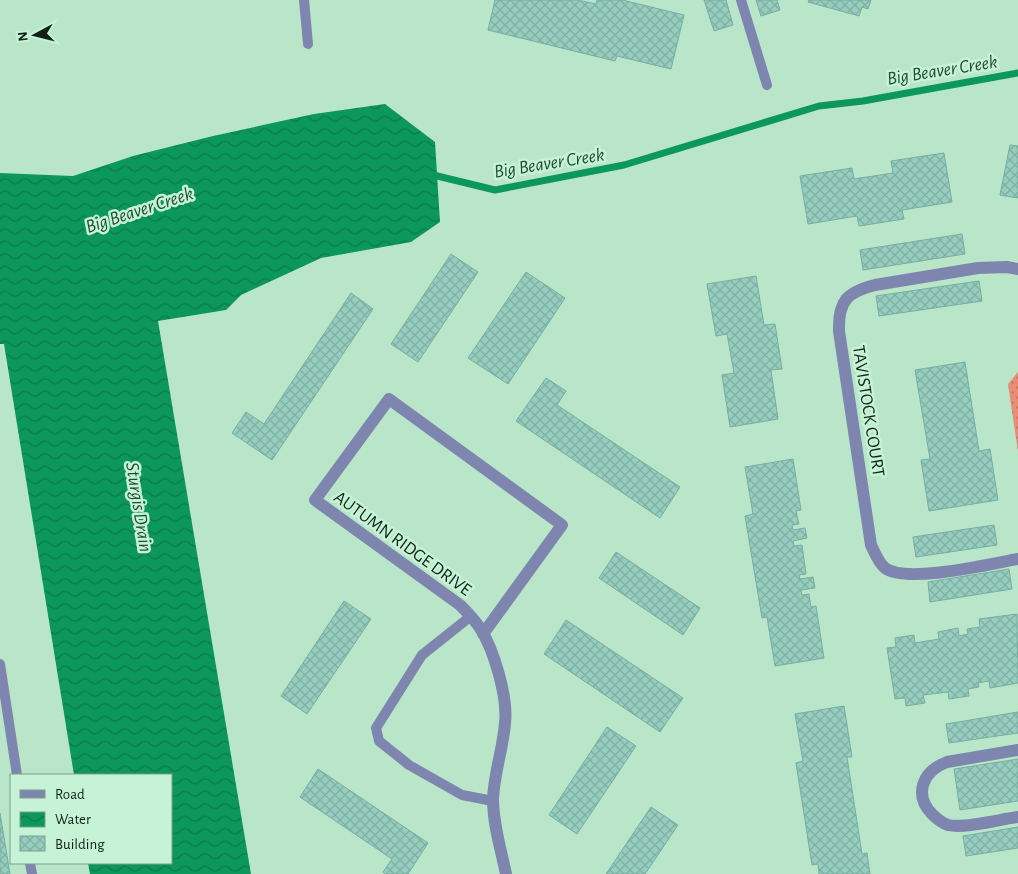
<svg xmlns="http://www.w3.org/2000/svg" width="1018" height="874" viewBox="0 0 1018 874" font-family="'Alegreya Sans',sans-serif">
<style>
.grass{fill:url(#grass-dots)}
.water{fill:url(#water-waves)}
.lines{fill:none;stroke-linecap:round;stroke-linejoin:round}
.stream{stroke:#0c975c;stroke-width:7}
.building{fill:url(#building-cross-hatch);stroke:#77aea0}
.lane{stroke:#7e86af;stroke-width:10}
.street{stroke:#7e86af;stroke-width:12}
.labels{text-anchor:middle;stroke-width:5;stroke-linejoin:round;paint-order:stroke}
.street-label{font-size:18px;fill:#102217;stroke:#c6f3d6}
.water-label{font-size:19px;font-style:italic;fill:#1f4e34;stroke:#c6f3d6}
</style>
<defs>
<pattern id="grass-dots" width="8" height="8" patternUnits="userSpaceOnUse" patternTransform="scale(1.25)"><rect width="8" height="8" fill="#e88e74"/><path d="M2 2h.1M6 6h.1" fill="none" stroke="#bb745e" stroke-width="1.8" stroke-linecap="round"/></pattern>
<pattern id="water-waves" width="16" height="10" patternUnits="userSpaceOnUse" patternTransform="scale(1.25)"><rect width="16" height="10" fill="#0c975c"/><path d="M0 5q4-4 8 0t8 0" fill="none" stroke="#0b7b4b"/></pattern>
<pattern id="building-cross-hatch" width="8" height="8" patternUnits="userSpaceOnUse" patternTransform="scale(1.25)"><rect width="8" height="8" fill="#95cdbe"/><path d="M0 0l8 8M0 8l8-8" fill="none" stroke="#7fb0a3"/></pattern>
</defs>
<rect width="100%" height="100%" fill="#b9e6c9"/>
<path class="grass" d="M 1018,372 L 1018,452 L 1008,384 Z"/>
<path class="water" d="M 385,104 L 435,142 L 440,222 L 411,242 L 321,258 L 241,295 L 226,310 L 158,321 L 251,874 L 90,874 L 88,863 L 171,863 L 171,775 L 74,775 L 4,344 L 0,344 L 0,173 L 73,176 L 133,156 L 213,136 L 314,114 Z"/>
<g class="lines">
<path class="stream" d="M 429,174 L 495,190 L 624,165 L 819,106 L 863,101 L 1018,73"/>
</g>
<path class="building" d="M 495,0 L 578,0 L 596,4 L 597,0 L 622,0 L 684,15 L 671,69 L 617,56 L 615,61 L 488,30 Z
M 704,0 L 726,0 L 733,25 L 714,31 Z
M 756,0 L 777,0 L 780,10 L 761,16 Z
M 809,0 L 871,0 L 868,9 L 862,7 L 859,16 L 808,2 Z
M 1010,145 L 1018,146 L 1018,198 L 1000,195 Z
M 944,153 L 952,202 L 902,210 L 904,219 L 859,226 L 857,216 L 808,224 L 800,176 L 852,168 L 854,179 L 893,173 L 891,161 Z
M 962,234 L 965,254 L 863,270 L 860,250 Z
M 451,254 L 478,272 L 418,362 L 391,344 Z
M 526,272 L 565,298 L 508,384 L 468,358 Z
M 756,276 L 764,325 L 775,324 L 782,369 L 771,370 L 778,419 L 730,427 L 722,375 L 734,373 L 727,334 L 716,336 L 707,284 Z
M 979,281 L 982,301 L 879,316 L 876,296 Z
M 351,293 L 373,309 L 272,460 L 232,433 L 246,412 L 264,424 Z
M 965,362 L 979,451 L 990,449 L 998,500 L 929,511 L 921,460 L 930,459 L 915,370 Z
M 546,378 L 566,391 L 557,405 L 680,487 L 660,518 L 516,421 Z
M 793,459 L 801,510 L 796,511 L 799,524 L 792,525 L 793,530 L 805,528 L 807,538 L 793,541 L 794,546 L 802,545 L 806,574 L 799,575 L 800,579 L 813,577 L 815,588 L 801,590 L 802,595 L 809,594 L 811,607 L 816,606 L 824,658 L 775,666 L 767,617 L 762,618 L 745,516 L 753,514 L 745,467 Z
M 994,525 L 997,545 L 916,557 L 913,537 Z
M 616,552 L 700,608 L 683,635 L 599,578 Z
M 1009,569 L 1012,589 L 930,602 L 928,582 Z
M 344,601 L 371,619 L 307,714 L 281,696 Z
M 1017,614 L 1018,683 L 990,688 L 989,681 L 978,683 L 979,687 L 968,689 L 969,696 L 949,699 L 948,692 L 923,695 L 925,703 L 906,706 L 905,698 L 895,699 L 887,648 L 896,647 L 895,638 L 914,635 L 915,643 L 939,639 L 938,632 L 958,628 L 959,636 L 968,634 L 967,629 L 980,627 L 979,619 Z
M 566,620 L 683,698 L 660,732 L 544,654 Z
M 844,706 L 852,757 L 847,757 L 862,854 L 867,853 L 870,874 L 819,874 L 818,864 L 812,865 L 796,763 L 803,761 L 795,714 Z
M 1018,712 L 1018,733 L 949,743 L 946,724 Z
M 607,727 L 636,746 L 577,834 L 549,815 Z
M 1018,759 L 1018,801 L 960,810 L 954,769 Z
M 318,769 L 428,843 L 408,874 L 385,874 L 383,872 L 392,859 L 300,797 Z
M 651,807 L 678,825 L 645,874 L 606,874 Z
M 0,813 L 10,874 L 0,874 Z
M 1018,827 L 1018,848 L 966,856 L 963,836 Z"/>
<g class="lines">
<path class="lane" d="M 304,0 L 308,44
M 741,0 L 767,85
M 471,616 L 422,655 L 376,728 L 379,741 L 409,765 L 462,795 L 493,801
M 0,664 L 17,775
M 30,863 L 32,874"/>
<path class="street" d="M 1018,269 L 1007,267 L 978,268 L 875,285 C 847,292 838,301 839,331 L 871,545 C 875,553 878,562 885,568 C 906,584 990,564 1018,559
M 483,634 L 562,525 L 389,399 L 315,500 L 460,605 C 467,612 474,619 480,628 C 494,650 508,697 505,723 C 503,749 494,773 493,799 C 493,824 501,850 506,874
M 1018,750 L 947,762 C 923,771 913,794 932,814 C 937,819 942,823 948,825 C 964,829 1001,819 1018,817"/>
</g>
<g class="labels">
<g class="street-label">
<text transform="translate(869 411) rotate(81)" y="6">TAVISTOCK COURT</text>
<text transform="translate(403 543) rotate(36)" y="6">AUTUMN RIDGE DRIVE</text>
</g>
<g class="water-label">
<text transform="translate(942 69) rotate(-9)" y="7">Big Beaver Creek</text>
<text transform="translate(549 162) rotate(-9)" y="7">Big Beaver Creek</text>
<text transform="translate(139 209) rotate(-18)" y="7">Big Beaver Creek</text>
<text transform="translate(140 507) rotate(81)" y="7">Sturgis Drain</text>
</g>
</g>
<rect x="10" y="774" width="162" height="90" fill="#c6f3d6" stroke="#7d9f8a"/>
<rect x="20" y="790" width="25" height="8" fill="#7e86af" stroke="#7d9f8a"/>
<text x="55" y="799" font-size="15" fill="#102217">Road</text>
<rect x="20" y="812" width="25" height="15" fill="url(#water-waves)" stroke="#7d9f8a"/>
<text x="55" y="824" font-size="15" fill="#102217">Water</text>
<rect x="20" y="836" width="25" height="15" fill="url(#building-cross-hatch)" stroke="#7d9f8a"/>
<text x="55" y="849" font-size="15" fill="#102217">Building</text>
<g transform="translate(35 35) rotate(263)" stroke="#c6f3d6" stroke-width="4" paint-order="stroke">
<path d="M0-4L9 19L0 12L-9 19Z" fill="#102217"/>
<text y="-8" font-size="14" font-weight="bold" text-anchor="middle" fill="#102217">N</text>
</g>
</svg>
